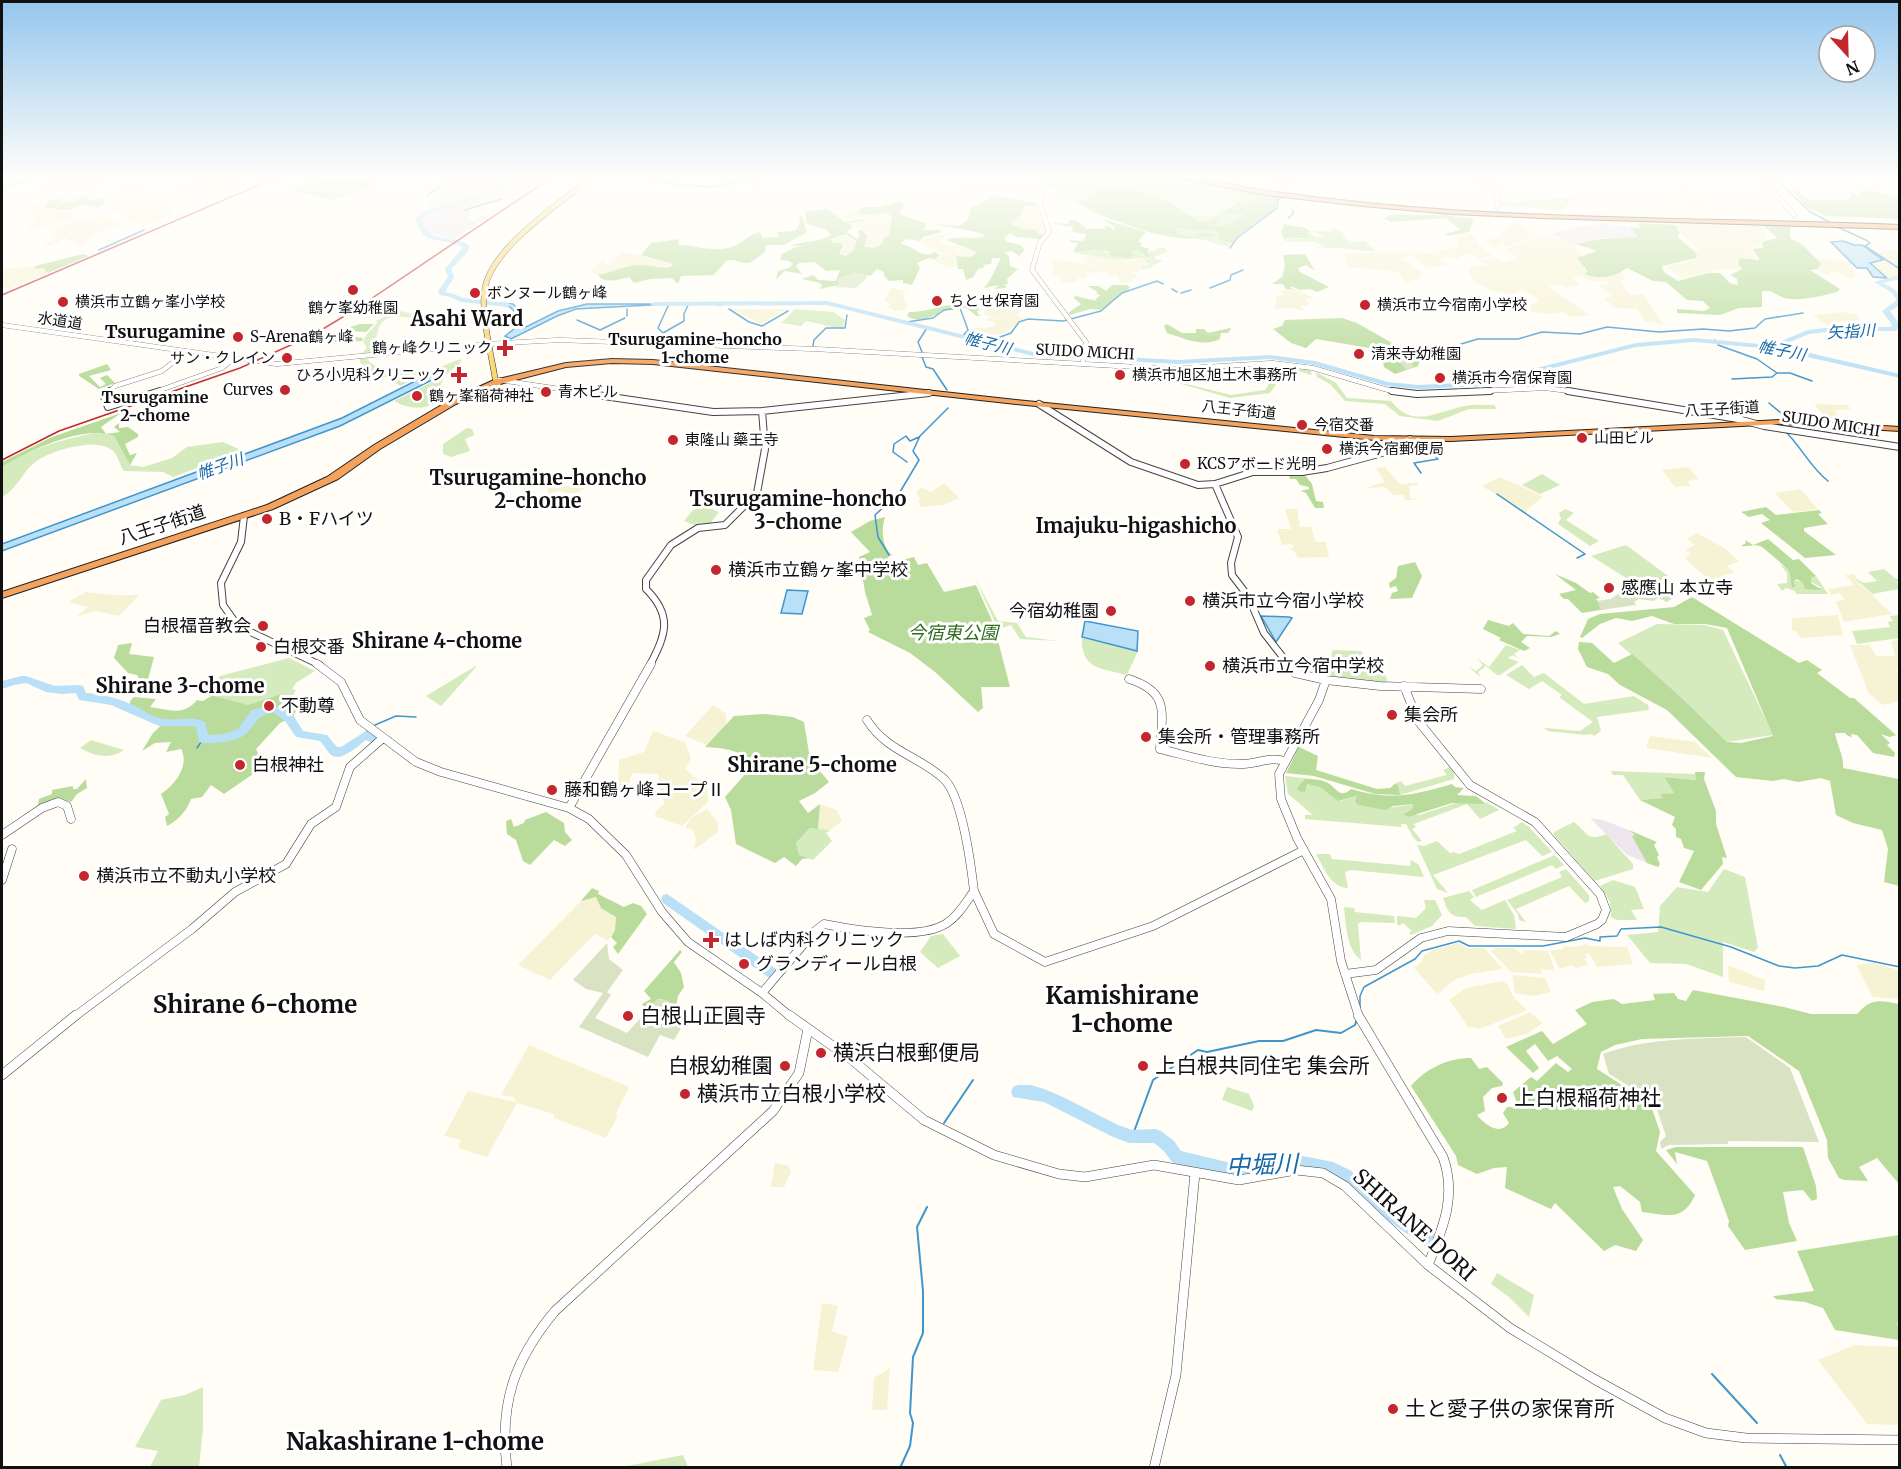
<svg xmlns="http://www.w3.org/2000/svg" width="1901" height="1469" viewBox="0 0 1901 1469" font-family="Merriweather,'Noto Sans JP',serif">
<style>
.industrial{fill:#eee6ef}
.farmland{fill:#f6f3d4}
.green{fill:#d5ebbd}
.forest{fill:#b9dc9c;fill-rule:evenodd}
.cemetery{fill:#d9e3c4}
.pitch{fill:#e6f2cf}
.water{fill:#b9e0f7;stroke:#3f96cf;stroke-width:1.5}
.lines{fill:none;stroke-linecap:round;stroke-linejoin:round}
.stream-far1{stroke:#3f96cf;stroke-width:1.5}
.stream{stroke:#3f96cf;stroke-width:2}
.river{fill:#b9e0f7;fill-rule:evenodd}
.minor-far3-casing{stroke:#444;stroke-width:5}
.minor-far2-casing{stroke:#444;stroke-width:8}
.minor-far1-casing{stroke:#444;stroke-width:9}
.minor-casing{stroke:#444;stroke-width:10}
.major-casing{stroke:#222;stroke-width:6}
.highway-casing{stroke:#222;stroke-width:2}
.minor-far3{stroke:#fff;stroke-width:4.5}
.minor-far2{stroke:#fff;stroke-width:6}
.minor-far1{stroke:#fff;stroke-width:8}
.minor{stroke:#fff;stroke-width:9}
.major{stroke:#f9d66b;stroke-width:5}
.highway{fill:#f5a25d;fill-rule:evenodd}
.rail{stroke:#c4262e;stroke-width:1.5}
.poi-dot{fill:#c4262e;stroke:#fff;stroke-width:2}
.labels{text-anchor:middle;stroke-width:6;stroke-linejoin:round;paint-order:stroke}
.far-poi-label{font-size:15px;fill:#111;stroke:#fff;text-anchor:start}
.far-street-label{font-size:15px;fill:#111;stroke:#fff}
.far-water-label{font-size:16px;font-style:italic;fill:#1768a6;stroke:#fff}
.far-neighbourhood-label{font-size:16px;font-weight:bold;fill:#111;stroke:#fff}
.far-quarter-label{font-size:18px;font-weight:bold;fill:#111;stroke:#fff}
.poi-label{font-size:18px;fill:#111;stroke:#fff;text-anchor:start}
.street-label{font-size:18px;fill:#111;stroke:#fff}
.park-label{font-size:18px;font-style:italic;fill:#2f6b1f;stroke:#fff}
.far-district-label{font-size:20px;font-weight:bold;fill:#111;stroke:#fff}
.neighbourhood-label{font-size:20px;font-weight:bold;fill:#111;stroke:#fff}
.near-poi-label{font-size:21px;fill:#111;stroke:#fff;text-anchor:start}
.near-street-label{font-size:21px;fill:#111;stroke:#fff}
.near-neighbourhood-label{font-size:24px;font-weight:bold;fill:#111;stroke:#fff}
.near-water-label{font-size:24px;font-style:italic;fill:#1768a6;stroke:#fff}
</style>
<rect width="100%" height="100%" fill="#fffdf5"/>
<path class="industrial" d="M 448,179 L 462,182 L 468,179 L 503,179 L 487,194 L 465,198 L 456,205 L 433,209 L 428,204 L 440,197 L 433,191 Z
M 512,179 L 540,179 L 515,197 L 488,201 L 469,209 L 471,214 L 467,218 L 475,221 L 480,216 L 491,215 L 454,239 L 424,231 L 421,218 L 428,212 L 459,206 L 471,200 L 489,196 L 504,183 Z
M 1603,224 L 1626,226 L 1640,238 L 1619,240 L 1598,237 L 1594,241 L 1565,246 L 1564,240 L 1551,234 L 1570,228 Z
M 1590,818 L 1603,820 L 1629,830 L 1635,835 L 1647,863 L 1627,855 Z"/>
<path class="farmland" d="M 55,179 L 111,179 L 94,181 L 89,186 L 46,187 Z
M 207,179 L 234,179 L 235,185 L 242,189 L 225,196 L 210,190 L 170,208 L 177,211 L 152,223 L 149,222 L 142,225 L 134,223 L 109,208 L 107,203 L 108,201 L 116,197 L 119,199 L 128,196 L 123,193 L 133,188 L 143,190 L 135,194 L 141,197 L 147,194 L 152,195 L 144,199 L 153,202 Z
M 972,183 L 1020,187 L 1027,185 L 1028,189 L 1041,189 L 1037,198 L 1024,197 L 1011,195 L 1011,188 L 1009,188 L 991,191 L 966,188 Z
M 1680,191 L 1716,198 L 1717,202 L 1703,201 L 1704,210 L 1667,203 L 1662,192 L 1680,194 Z
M 49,203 L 52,208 L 82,211 L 70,220 L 27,230 L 37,214 L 24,215 L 31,209 L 21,209 Z
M 1024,206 L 1040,207 L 1047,229 L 1045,235 L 1037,234 L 1037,230 L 1024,229 L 1011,224 L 1022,213 Z
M 852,210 L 859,210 L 864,216 L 882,213 L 891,215 L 890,222 L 892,226 L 882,244 L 875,248 L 864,247 L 867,236 L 850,223 L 864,222 L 864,220 L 847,222 L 841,217 L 851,214 L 848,211 Z
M 104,215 L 119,224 L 92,235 L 82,246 L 78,247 L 65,237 L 58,240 L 61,242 L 46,247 L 43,245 L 55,238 L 50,235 L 58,232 L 53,229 L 82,218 L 88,221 Z
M 1512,223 L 1519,223 L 1537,235 L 1508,247 L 1502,244 L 1496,248 L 1484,242 L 1498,236 Z
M 1644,224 L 1763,226 L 1766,240 L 1760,241 L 1761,246 L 1750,248 L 1757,259 L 1740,258 L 1743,270 L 1720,269 L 1682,278 L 1666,266 L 1686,263 L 1694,257 L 1648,252 L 1697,249 L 1677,229 Z
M 846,234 L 858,241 L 850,255 L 846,256 L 839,254 L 842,249 L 841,243 L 834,243 L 829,240 L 831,237 Z
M 1470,234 L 1477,239 L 1477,245 L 1493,254 L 1480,259 L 1469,253 L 1456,259 L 1448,257 L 1441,260 L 1447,265 L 1431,268 L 1424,266 L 1407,251 L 1438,254 L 1438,251 L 1456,247 L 1460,243 L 1454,238 Z
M 938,235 L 945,236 L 941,241 L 944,245 L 956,247 L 960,253 L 962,252 L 960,249 L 953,245 L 961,247 L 975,251 L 976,254 L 970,257 L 956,256 L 957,267 L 946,268 L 934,260 L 927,260 L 950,255 L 941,254 L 923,243 L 924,238 Z
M 1543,235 L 1564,241 L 1564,247 L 1574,245 L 1585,256 L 1614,264 L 1626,279 L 1620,282 L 1630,295 L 1643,294 L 1663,324 L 1644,321 L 1638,309 L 1614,308 L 1604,298 L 1612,296 L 1599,285 L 1610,285 L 1607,281 L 1592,281 L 1580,276 L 1572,276 L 1580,285 L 1566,287 L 1560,284 L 1548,287 L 1590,315 L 1571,317 L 1564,312 L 1552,314 L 1531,312 L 1530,307 L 1539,299 L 1523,290 L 1512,294 L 1490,290 L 1473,281 L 1468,271 L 1471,266 L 1487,266 L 1479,261 L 1493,256 L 1504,263 L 1518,257 L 1505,250 Z
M 1894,250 L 1899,253 L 1899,275 L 1888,278 L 1871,263 L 1885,262 L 1875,253 Z
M 1405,251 L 1410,255 L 1401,258 L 1423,273 L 1419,278 L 1406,283 L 1398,272 L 1347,267 L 1344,254 Z
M 621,252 L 641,255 L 673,264 L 665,268 L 641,265 L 598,275 L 589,272 L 606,258 L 604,262 L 607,266 Z
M 1085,256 L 1131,261 L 1143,258 L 1148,262 L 1145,263 L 1148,265 L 1141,267 L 1138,273 L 1130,272 L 1138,276 L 1129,282 L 1120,283 L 1118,276 L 1108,276 L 1108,272 L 1086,273 L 1087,277 L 1077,278 L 1078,282 L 1061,282 L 1062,277 L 1052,276 L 1054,266 L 1051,263 L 1055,259 L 1107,268 L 1082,262 Z
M 1801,257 L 1849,261 L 1855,274 L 1854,280 L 1833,271 L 1827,275 L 1806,266 Z
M 35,266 L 36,269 L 43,268 L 48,273 L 11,288 L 2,288 L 2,269 Z
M 1290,287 L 1312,297 L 1306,300 L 1309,303 L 1308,305 L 1301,306 L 1305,311 L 1290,308 L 1275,309 L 1276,295 L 1283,296 L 1283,291 Z
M 891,288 L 907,291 L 903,294 L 907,307 L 904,310 L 895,311 L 887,307 L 891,305 L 885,300 Z
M 986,307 L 1021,309 L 1017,316 L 1023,318 L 1005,333 L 988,336 L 974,332 L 973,328 L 994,327 L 994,322 L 986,320 L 990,317 L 997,320 L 998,319 L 984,314 Z
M 731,309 L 787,309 L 761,324 Z
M 1843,312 L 1855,314 L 1861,320 L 1831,322 L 1835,325 L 1827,326 L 1813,315 Z
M 1814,404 L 1847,405 L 1851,409 L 1834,410 L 1843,421 L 1828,420 Z
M 1385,467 L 1400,484 L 1417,483 L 1418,485 L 1409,486 L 1410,498 L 1419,500 L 1405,500 L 1403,495 L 1393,495 L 1385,487 L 1366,488 L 1384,482 L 1376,468 Z
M 1688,467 L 1699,479 L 1688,481 L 1690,486 L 1675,487 L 1662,470 Z
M 1500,477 L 1527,489 L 1543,497 L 1526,510 L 1529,512 L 1524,513 L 1482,486 Z
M 580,479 L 590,481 L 586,485 L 589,486 L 575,494 L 556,491 L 555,494 L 548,494 L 548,489 L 545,488 L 551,483 L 573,487 Z
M 944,483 L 959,498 L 943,505 L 921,507 L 918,501 L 921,500 L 916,492 L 921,487 L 931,492 Z
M 1800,489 L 1818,509 L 1793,512 L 1775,493 Z
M 1285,509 L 1297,509 L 1300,527 L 1311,527 L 1316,542 L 1326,542 L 1329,557 L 1298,558 L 1294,551 L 1287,548 L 1293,548 L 1292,544 L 1282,545 L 1277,529 L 1291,529 Z
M 1697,533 L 1724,548 L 1739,561 L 1727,566 L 1734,572 L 1711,580 L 1690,564 L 1685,558 L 1691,554 L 1685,550 L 1695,545 L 1687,539 Z
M 1854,574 L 1860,584 L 1892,614 L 1844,622 L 1836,602 L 1845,599 L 1839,593 L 1831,595 L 1828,589 L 1854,585 L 1845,575 Z
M 86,592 L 114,595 L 139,595 L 119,616 L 95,611 L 76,617 L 88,607 L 68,602 Z
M 1838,615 L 1843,635 L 1801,638 L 1795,631 L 1792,631 L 1792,618 Z
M 1899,640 L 1899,669 L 1896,669 L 1899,673 L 1899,701 L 1883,705 L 1869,694 L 1850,645 L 1870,645 L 1876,656 L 1895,656 L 1891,641 Z
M 713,705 L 726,714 L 726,726 L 707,745 L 685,736 Z
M 653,731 L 685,742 L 691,758 L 685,769 L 698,780 L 706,778 L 708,802 L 682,826 L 655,816 L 656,811 L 665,803 L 660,793 L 658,774 L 632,773 L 626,794 L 618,793 L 619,760 L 644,752 Z
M 1650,736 L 1695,742 L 1712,758 L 1646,748 Z
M 820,804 L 837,810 L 842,821 L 830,830 L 818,829 Z
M 707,809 L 718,823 L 718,832 L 694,850 L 696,838 L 692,829 L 685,828 L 691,818 Z
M 596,897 L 601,908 L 616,917 L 615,930 L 608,941 L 595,934 L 550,980 L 518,965 L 581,901 Z
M 1458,943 L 1468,948 L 1484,948 L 1503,969 L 1471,974 L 1456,979 L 1437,994 L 1414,968 L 1424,959 L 1424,955 L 1435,949 Z
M 1587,944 L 1589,946 L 1627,947 L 1633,964 L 1597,967 L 1589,953 L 1585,954 L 1587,958 L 1584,959 L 1588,965 L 1576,968 L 1572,965 L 1560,969 L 1550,951 L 1563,949 L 1564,946 L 1576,947 Z
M 1495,948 L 1514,948 L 1523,955 L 1523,950 L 1548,951 L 1555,971 L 1541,969 L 1542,974 L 1511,972 L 1491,951 Z
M 1873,963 L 1899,970 L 1899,999 L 1873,997 L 1856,965 Z
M 1728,965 L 1765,980 L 1764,991 L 1729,982 Z
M 1512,975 L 1545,978 L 1551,992 L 1534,996 L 1515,993 Z
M 1503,981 L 1508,985 L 1514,998 L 1527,1010 L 1480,1029 L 1468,1027 L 1449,1000 L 1466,988 Z
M 1530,1012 L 1543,1023 L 1527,1034 L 1506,1039 L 1498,1026 Z
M 529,1045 L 629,1087 L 615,1115 L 618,1116 L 606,1138 L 554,1118 L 554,1114 L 517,1103 L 487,1157 L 458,1148 L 461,1140 L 444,1136 L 468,1091 L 516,1102 L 514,1097 L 501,1095 Z
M 775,1163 L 789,1166 L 791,1172 L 784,1187 L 771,1187 Z
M 822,1303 L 838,1306 L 832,1331 L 848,1337 L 838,1372 L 813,1370 Z
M 1855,1345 L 1899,1347 L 1899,1425 L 1867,1424 L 1818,1360 Z
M 890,1368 L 887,1410 L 872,1410 L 874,1378 Z"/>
<path class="green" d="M 1058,179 L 1152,179 L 1281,197 L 1277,200 L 1276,208 L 1236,237 L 1228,247 L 1200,239 L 1178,238 L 1140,228 L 1098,215 L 1075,201 L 1054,200 L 1058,190 L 1044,188 L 1049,183 Z
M 1574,197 L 1563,210 L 1500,206 L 1501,203 Z
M 1335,228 L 1346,235 L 1342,236 L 1352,242 L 1365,241 L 1376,251 C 1356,251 1333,246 1311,248 L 1324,246 L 1315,242 L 1285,241 L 1283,238 L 1301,239 L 1304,233 L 1311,232 L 1314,237 L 1324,237 L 1311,230 L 1332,232 L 1332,229 Z
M 1162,247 L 1168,251 L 1153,258 L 1170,263 L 1163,261 L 1151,266 L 1153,267 L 1141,270 L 1141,267 L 1149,265 L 1143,258 L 1118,260 L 1069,252 L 1099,250 L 1122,257 L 1130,257 L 1131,252 L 1138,248 L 1146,259 L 1151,256 L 1149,252 Z
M 795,309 L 833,312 L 845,320 L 842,329 L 806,321 L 801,326 L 781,323 Z
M 400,311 L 434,319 L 435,323 C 419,322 386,305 378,330 C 375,338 378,344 373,353 L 361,354 L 367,348 L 363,341 L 367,334 L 378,322 L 375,321 Z
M 368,358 L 369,362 L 379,368 L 428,372 L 460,359 L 462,361 L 441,379 L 443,380 C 439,386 440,391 437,398 C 430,413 405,408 394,401 L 440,378 L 428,372 L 400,386 L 388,378 L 369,372 L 360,362 L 360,359 Z
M 1294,367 L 1310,369 L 1312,375 L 1298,371 L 1279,380 L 1270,393 L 1230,398 L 1178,383 L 1156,380 L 1150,375 L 1151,371 L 1161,371 L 1157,374 L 1158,377 L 1231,395 L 1265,390 L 1273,377 L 1285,374 Z
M 1316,372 L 1336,383 L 1347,398 L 1391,401 C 1414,430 1437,411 1465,406 C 1474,404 1485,405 1494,405 L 1497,409 L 1469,409 L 1438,421 L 1400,416 L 1385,404 L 1345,401 L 1330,384 L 1317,377 Z
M 467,428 L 472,429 L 474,435 L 465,439 L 470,451 L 451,457 L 443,454 L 443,444 Z
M 95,433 L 114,436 L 130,465 L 143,467 L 172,458 L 187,447 L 223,442 L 243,451 L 173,477 L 163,472 L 124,471 C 119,465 119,456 113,451 C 97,436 48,451 34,463 C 20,475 19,487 2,497 L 2,467 C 29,449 63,439 95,433 Z
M 1542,474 L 1560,485 L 1540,494 L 1522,485 Z
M 705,506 L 719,512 L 710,524 L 694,525 L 684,521 L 693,510 Z
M 1565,509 L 1574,513 L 1566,520 L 1599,541 L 1590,546 L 1558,524 L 1561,518 L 1559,513 Z
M 1626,545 L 1668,576 L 1647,588 L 1634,583 L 1591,556 Z
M 1779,563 L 1789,571 L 1790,580 C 1801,579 1810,588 1822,588 L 1811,582 L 1811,578 L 1816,576 L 1828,594 L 1796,594 L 1795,591 L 1786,588 L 1782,591 L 1777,584 L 1787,583 L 1787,573 Z
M 1884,569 L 1896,579 L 1899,579 L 1897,583 L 1899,589 L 1872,594 L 1855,578 L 1864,583 L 1877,581 L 1868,572 Z
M 975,578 L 998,621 L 1017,623 L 1026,637 L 1059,641 L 1020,639 L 1011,625 L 998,629 Z
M 1899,615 L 1899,638 L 1857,644 L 1852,631 L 1890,627 L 1888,622 L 1893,621 L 1890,616 Z
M 1657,624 L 1704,625 L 1723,630 L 1773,735 L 1727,742 L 1684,700 L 1618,643 Z
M 1082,638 L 1138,651 L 1127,675 C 1102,668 1081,670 1082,638 Z
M 1506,645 L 1520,650 L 1514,654 L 1518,658 L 1512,655 L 1508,658 L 1519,662 L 1500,675 L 1497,675 L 1486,666 L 1478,672 L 1480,677 L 1469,667 L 1476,671 L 1483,665 L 1476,658 L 1489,667 Z
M 1334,650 L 1361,651 L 1369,662 L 1381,661 L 1388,683 L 1332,677 L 1330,676 L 1332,651 Z
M 289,658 L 315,671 L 296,683 L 292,689 L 296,690 L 285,709 L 201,706 L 211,698 L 216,689 L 211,684 L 220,676 Z
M 1522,665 L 1534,677 L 1544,673 L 1584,704 L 1634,696 L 1648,705 L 1649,710 L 1597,717 L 1601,731 L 1594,736 L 1592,734 L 1586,735 L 1548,731 L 1544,728 L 1580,731 L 1593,722 L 1559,697 L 1562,695 L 1542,681 L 1529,689 L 1506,675 Z
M 477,666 L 441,706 L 426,696 L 474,667 Z
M 91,740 L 124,750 C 110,760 94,756 80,748 Z
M 1450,767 L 1454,773 L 1454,779 L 1400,795 L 1399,788 L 1396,783 L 1401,781 L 1405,786 L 1447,775 L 1443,770 Z
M 1611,771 L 1695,774 L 1697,780 L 1664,777 L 1674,793 L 1661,794 L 1664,798 L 1640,800 L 1623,775 L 1613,775 Z
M 1285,776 L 1312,779 L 1305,779 L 1307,784 L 1320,787 L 1340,801 L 1357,796 L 1358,805 L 1388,808 L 1413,804 L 1412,809 L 1404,813 L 1419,815 L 1462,801 L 1486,804 L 1486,802 L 1499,810 L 1480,819 L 1467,804 L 1414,824 L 1416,827 L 1412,829 L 1422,841 L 1418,842 L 1413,837 L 1406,824 L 1401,824 L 1402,827 L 1305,819 L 1305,815 L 1313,815 L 1288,794 Z
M 1522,822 L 1529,827 L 1552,852 L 1542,856 L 1526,840 L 1433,875 L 1448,893 L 1437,889 L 1417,845 L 1424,846 L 1437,841 L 1450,853 L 1454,852 L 1459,854 L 1517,831 L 1513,828 Z
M 1574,822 C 1588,833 1587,842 1606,834 L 1633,864 L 1633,869 L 1595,881 L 1554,835 L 1554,832 Z
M 810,828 L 830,830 L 826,833 L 832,841 L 813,860 L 799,855 L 796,843 Z
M 1316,854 L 1330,854 L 1332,859 L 1410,866 L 1411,860 L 1419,865 L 1424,877 L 1351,870 L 1345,872 L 1348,888 C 1330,887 1324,868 1316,854 Z
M 1555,855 L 1564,865 L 1556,869 L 1552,865 L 1476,897 L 1472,890 Z
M 1566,869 L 1589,895 L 1589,901 L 1585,903 L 1569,886 L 1516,909 L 1526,922 L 1519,920 L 1518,914 L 1507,900 L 1562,877 L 1559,872 Z
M 1724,869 L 1745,877 L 1758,948 L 1754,952 L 1723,942 L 1723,977 L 1686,964 L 1650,963 L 1627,935 L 1658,932 L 1660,906 L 1677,887 L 1708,892 Z
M 1613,880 L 1635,887 L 1644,909 L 1631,910 L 1637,920 L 1617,920 L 1611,917 L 1610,902 L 1600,886 Z
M 1469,891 L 1474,897 L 1470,900 L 1482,910 L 1505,900 L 1514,915 L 1516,929 L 1475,926 L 1466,917 C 1450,918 1448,912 1443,898 Z
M 1424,900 L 1435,900 L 1442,915 L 1432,926 L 1411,935 L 1409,933 L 1412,931 L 1403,923 L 1399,926 L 1397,924 L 1397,916 L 1416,918 L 1426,908 Z
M 1344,907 L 1354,908 L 1355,912 L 1394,916 L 1395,923 L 1361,922 L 1358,924 L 1361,960 C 1346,949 1346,924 1344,907 Z
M 943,934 L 960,956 L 938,968 L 920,952 L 931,936 Z
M 1227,1087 L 1249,1094 L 1254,1106 L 1252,1111 L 1222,1100 Z
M 1497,1273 L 1534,1295 L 1529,1317 L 1509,1297 L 1491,1284 Z
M 203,1387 L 203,1428 L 199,1467 L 150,1467 L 158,1451 L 135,1447 L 161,1400 L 185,1395 Z
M 683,1455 L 688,1467 L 622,1467 Z"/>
<path class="forest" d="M 327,179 L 372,179 L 368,188 L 332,200 L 298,191 L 293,187 Z
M 1111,183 L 1164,199 L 1200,222 L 1211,221 L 1220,215 L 1224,215 L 1212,226 C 1224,228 1238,223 1245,213 L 1227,215 L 1222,213 L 1237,203 L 1260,200 L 1255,196 L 1245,197 L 1237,191 L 1281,197 L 1277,200 L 1276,208 L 1236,237 L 1232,243 L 1221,240 L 1216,230 L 1188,230 L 1183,227 L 1175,229 L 1179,235 L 1195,237 L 1199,233 L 1213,233 L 1214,236 C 1203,237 1193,239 1182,238 C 1148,236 1109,218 1079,204 Z
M 1872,188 L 1874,189 L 1872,191 L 1899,197 L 1899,219 L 1826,216 L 1806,207 L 1790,189 L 1796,189 L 1810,200 L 1846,200 L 1850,197 L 1850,193 L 1862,196 L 1859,191 Z
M 89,194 L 87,201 L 104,198 L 105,204 L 98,207 L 86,205 L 66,210 L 45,208 L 50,200 L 61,198 L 61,202 L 79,199 L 80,196 Z
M 999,196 L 1035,203 L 1037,206 L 1024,206 L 1022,213 L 1011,224 L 1024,229 L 1037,230 L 1038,234 L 1045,235 L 1040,239 L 1017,237 L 1010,233 L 1004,239 L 1007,242 L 1021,245 L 1025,250 L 1019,256 L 1012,251 L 1004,252 L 1009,256 L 1010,266 L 1018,269 L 1007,279 L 1008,284 L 1003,285 L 1007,286 L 1005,288 L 994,289 L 999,285 L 984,288 L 990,280 L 1001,258 L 992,258 L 991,264 L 983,265 L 985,267 L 978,269 L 973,277 L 966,280 L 963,269 L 958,269 L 956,256 L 940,255 L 935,259 L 929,258 L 917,263 L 920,268 L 912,285 L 903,283 L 903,280 L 889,281 L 884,276 L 884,272 L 877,269 L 870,276 L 855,273 L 838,279 L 839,285 L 819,289 L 822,286 L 820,283 L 802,279 L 813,275 L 818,280 L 836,281 L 840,270 L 826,271 L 815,262 L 799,263 L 796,266 L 802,274 L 785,271 L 776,279 L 778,271 L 789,268 L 793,264 L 789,261 L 780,260 L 782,254 L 796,247 L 805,246 L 790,246 C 804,240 819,243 831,235 L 826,229 L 807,224 L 805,212 L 828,209 L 845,222 L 864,219 L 865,221 L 849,223 L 853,227 L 846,232 L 857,239 L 860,237 L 858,231 L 861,230 L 867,236 L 864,247 L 875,248 L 882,244 L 884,238 L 889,235 L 892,216 L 888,213 L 861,215 L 859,212 L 861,207 L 880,207 L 900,201 L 904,204 L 900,214 L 927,224 L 923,230 L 939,230 L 942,232 L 923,237 L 920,241 L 905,239 L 901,244 C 915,246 922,260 935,252 L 939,255 L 970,257 L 976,254 L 975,251 L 946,240 C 960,234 973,241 986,236 L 977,232 L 932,224 L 960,226 L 968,219 L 972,206 C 983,205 986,197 999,196 ZM 846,234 L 857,241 L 853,251 L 846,256 L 839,254 L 843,246 L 841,243 L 834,243 L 829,239 Z
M 1391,215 L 1445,215 L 1474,219 L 1469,232 L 1448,236 L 1445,234 L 1460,230 L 1446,218 L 1391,222 L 1384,218 Z
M 802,216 L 807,232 L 784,245 L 766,245 L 765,252 C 760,255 752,264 746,263 C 739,263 735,258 726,261 L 714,275 L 681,276 L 678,284 L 672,278 L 650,279 L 634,283 L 629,277 C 619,279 606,285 598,275 C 613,272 626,265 641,265 C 651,265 661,269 670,267 L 673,264 L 641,255 L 651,243 L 679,239 L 678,245 C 694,245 709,252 728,248 C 742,245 747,235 760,232 L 763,238 L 779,237 L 777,232 L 795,231 L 799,225 L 800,217 Z
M 1102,219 L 1146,232 L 1138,242 L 1142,243 L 1140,246 L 1150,249 L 1147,251 L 1151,256 L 1145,258 L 1145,256 L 1136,248 L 1136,251 L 1131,252 L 1135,256 L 1127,259 L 1124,257 L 1112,257 L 1108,251 L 1095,250 L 1073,252 L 1078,243 L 1070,242 L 1070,240 L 1084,241 L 1086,234 L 1072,232 L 1073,227 L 1049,223 L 1069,224 L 1068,220 L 1076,220 L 1087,229 L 1105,229 L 1104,226 L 1110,226 L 1113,230 L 1115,227 Z
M 1638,223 L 1675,225 L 1680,233 L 1677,236 L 1697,254 L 1696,258 L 1662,266 L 1664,272 L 1678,281 L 1708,273 L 1720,273 L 1730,283 L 1738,285 L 1737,279 L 1730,275 L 1743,269 L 1738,264 L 1740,258 L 1760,260 L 1752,249 L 1763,248 L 1762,242 L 1777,238 L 1763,225 L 1790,227 L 1790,238 L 1802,244 L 1821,264 L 1817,269 L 1810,270 L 1840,289 L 1837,292 C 1822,296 1805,300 1789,299 C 1778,298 1774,289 1762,291 L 1762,307 L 1739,308 L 1720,315 L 1677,313 L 1677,309 L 1704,311 L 1710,308 L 1703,301 L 1687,300 L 1666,282 L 1653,281 L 1627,268 C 1615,277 1597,281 1584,273 L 1588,272 C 1586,267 1580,263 1577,258 L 1597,251 L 1576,244 L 1600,239 L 1638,237 L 1629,227 L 1640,228 Z
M 1284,224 L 1306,228 L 1311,232 L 1306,233 L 1309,236 L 1307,238 L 1283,238 L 1281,232 Z
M 83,254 L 89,256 L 48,273 L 43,268 L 36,269 L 35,266 Z
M 1305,254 L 1315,271 L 1306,265 L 1298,268 L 1300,272 L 1329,287 L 1317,292 L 1310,289 L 1300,290 L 1291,286 L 1291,289 L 1286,289 L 1283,284 L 1272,284 L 1282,277 L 1285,266 L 1283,255 Z
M 1112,285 L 1128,285 L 1130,288 L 1102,310 L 1090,309 L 1070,315 L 1068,313 L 1081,304 L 1074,298 L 1075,296 L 1097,301 L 1095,300 L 1100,295 L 1096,293 L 1098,292 L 1087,286 L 1099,286 L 1106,291 Z
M 964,303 L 974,303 L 980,310 L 977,311 L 978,314 L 981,315 L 976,316 C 954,291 930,331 907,316 L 909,312 C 928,312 945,304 964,303 Z
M 1342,318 L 1357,323 L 1392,343 L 1412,349 L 1420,359 L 1418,366 L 1395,374 L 1384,367 L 1383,362 L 1390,360 L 1393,352 L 1316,339 L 1306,348 L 1291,343 L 1273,329 L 1282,326 L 1285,320 Z
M 360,324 L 374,324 L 366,332 L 351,331 L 345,336 L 363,338 L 362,341 L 335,342 L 330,339 L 344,329 Z
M 1167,324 L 1182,333 L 1196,333 L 1196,329 L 1204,329 L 1208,333 L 1230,328 L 1231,329 L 1228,333 L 1221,333 L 1220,339 C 1202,348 1184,338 1167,333 L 1164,326 Z
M 107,364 L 111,370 L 89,376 L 100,387 L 106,384 L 100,378 L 107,375 L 115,383 L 99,389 L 79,376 L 79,374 Z
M 121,413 L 101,427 L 106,434 L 120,432 L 114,427 L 119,423 L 119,428 L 128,427 L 138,434 L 138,437 L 125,444 L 130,455 L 137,453 L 130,465 L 114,436 C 108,435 101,433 95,433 C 68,433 24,453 2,467 L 2,462 L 52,437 Z
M 1305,475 L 1312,484 L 1316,501 L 1323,502 L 1324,508 L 1315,508 L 1306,493 L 1301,491 L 1309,489 L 1309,487 L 1300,485 L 1296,479 L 1290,479 L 1289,476 Z
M 1766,507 L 1776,515 L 1819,510 L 1822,513 L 1818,514 L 1828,524 L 1804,528 L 1804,531 L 1836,555 L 1805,558 L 1761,523 L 1770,520 L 1762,514 L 1749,517 L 1741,512 Z
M 885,517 C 881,529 882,547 892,555 L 888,557 L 891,569 L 897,569 L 898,561 L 914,557 L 918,565 L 927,563 L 944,592 L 976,585 L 994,625 L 1010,687 L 981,687 L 983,708 L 978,712 L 935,672 L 910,653 L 868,632 L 870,630 L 864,618 L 872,615 L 865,592 L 859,557 L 870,552 L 851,532 L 870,521 Z
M 1768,539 L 1793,560 L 1799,559 L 1816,576 L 1811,578 L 1811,583 L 1822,590 L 1805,589 L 1803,583 L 1797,579 L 1793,581 L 1796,586 L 1792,588 L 1789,571 C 1786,567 1763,547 1760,546 C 1753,544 1747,547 1741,546 L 1746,543 L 1745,540 L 1753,545 Z
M 1415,562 L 1422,576 L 1412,598 L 1390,599 L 1392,593 L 1398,591 L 1396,586 L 1390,588 L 1389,583 L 1396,578 L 1398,566 Z
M 1555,574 L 1576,583 L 1590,593 L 1593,592 L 1600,598 L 1596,599 L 1606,609 L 1582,613 L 1568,599 L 1564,599 L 1559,594 L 1576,590 Z
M 1692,597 L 1799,663 L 1807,660 L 1822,670 L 1817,673 L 1850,698 L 1854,698 L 1896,735 L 1890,737 L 1881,734 L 1890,743 L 1887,745 L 1895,753 L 1894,757 L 1873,753 L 1857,735 L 1851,734 L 1852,737 L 1848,736 L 1845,733 L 1835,733 C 1837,745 1844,756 1843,768 L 1899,779 L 1899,886 L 1884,882 L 1888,849 L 1882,830 L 1853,823 L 1836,815 L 1830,781 L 1821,778 L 1798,782 L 1784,779 L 1773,781 L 1736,777 L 1667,710 L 1620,685 L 1608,674 L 1587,667 L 1578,649 L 1579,642 L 1592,643 L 1614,663 L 1632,654 L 1684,700 L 1727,742 L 1741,743 L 1773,736 L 1727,628 L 1705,624 L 1674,624 L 1652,616 L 1632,621 L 1616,618 L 1600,624 L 1582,638 L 1580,637 L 1588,619 L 1600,614 L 1674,607 Z
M 1488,620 L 1509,626 L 1513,623 L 1523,634 L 1549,636 L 1556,631 L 1560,634 L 1551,637 L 1527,636 L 1521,642 L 1530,648 L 1524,651 L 1499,640 L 1501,638 L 1483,629 Z
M 132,643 L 129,654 L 154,657 L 147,683 L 141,682 L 137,675 L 128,673 L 114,658 L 118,645 Z
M 214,684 L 218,686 L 214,696 L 248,705 L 279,695 L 291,698 L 287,706 L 298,707 L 293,717 L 280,723 L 256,749 L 261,759 L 253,774 L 224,794 L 211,785 L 202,797 L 191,799 C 187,811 177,821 167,826 L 165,817 L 169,814 L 161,794 C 175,785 190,765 181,749 L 166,752 L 171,742 L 155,743 L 142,751 L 153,733 L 166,721 L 144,713 L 130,704 L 130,701 L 134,697 L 156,699 L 150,707 C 168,709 183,717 197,700 L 203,701 L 213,695 L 216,689 Z
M 765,714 L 793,717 L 804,722 L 810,759 L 829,782 L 815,793 L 799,801 L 808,813 L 820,804 L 818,829 L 810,828 L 796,843 L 799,855 L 809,858 L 802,859 L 796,866 L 784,857 L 775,863 L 736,844 L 731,810 L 725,797 L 754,764 C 741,750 724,748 705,747 L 734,716 Z
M 1299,747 L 1318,756 L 1316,770 L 1377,789 L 1390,788 L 1396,783 L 1399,788 L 1400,795 L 1375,794 L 1314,776 L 1286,773 Z
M 1695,772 L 1705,772 L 1704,779 L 1716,811 L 1716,824 L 1727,858 L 1722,857 L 1723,864 L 1701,890 L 1679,882 L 1694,851 L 1684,848 L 1681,839 L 1676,837 L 1676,829 L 1672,825 L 1675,817 L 1640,800 L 1663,798 L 1660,794 L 1674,793 L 1664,777 L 1696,780 Z
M 86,779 L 87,788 L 77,794 L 71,802 L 58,800 L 37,809 L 39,799 L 52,794 L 52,790 L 73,786 L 73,789 L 77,789 Z
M 1305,779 C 1312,779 1319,779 1326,782 C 1337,787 1339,800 1351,789 C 1392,801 1413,795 1452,784 L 1455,787 L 1464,788 L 1457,795 L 1476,796 L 1486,804 L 1452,803 L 1408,817 L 1403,814 L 1412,809 L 1413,804 L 1393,806 L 1386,810 L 1358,805 L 1355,801 L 1357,796 L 1338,801 L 1320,787 L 1307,784 L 1305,792 L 1299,791 L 1297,788 Z
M 546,812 L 564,823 L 565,832 L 572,840 L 565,846 L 554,840 L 530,865 L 523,861 L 516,840 L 507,834 L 506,821 L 511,819 L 514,827 L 524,823 L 525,820 Z
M 1629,830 L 1657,842 L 1654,845 L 1659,855 L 1657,857 L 1660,864 L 1658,867 L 1647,863 L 1632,836 L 1635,835 Z
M 592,888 L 599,891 L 598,894 L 624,907 L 633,903 L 641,906 L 647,914 L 618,954 L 613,947 L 617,943 L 611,937 L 615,930 L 616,917 L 601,908 L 596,897 L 581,901 Z
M 680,950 L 682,952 L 674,962 L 681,973 L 684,987 L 678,996 L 676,1007 L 666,1000 L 658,999 L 647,1011 L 642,1004 L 651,999 L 644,991 Z
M 1693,990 L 1784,1007 L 1811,1014 L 1857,1014 C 1871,998 1879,1000 1899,1004 L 1899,1184 L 1877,1158 L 1859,1167 L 1868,1181 L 1844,1180 L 1839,1178 L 1828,1158 L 1827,1140 L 1799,1071 L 1748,1036 L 1642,1039 L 1615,1045 L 1601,1052 L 1597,1069 L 1650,1103 L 1660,1132 L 1656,1151 L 1695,1195 C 1683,1222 1667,1215 1642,1212 L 1640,1202 L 1620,1186 L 1613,1187 L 1622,1209 L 1643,1240 L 1636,1251 L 1615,1245 L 1604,1251 L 1555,1203 L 1551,1209 L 1505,1188 L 1507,1167 L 1494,1168 L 1477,1174 L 1458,1165 L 1456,1156 L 1411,1086 C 1426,1068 1449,1058 1471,1058 L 1479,1069 L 1487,1067 L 1503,1083 L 1502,1086 L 1492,1088 L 1483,1097 L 1485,1111 L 1477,1115 C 1485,1125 1500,1136 1509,1123 L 1503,1113 L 1507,1107 L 1515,1107 L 1517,1103 L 1513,1092 L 1531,1077 L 1537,1081 L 1556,1063 L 1568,1072 L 1572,1069 L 1557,1056 L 1548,1061 L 1535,1044 L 1526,1051 L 1539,1068 L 1533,1073 L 1506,1047 L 1542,1031 L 1553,1044 L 1587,1024 L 1575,1010 L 1592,1002 L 1614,999 L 1622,1004 L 1655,1000 L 1653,994 L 1674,993 L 1678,999 L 1686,1001 Z
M 1676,1147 L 1803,1147 L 1816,1186 L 1817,1199 L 1812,1201 L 1803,1190 L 1783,1192 L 1789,1223 L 1797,1241 L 1745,1250 L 1728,1226 L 1729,1221 L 1707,1161 L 1675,1152 L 1677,1164 L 1666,1150 Z
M 1899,1235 L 1900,1320 L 1897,1323 L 1899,1329 L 1899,1340 L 1835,1330 L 1823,1308 L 1805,1302 L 1776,1299 L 1773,1296 L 1814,1291 L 1797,1251 Z"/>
<path class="cemetery" d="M 855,273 L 866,275 L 867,278 L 856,288 L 835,287 L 839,285 L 838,279 Z
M 1399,347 C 1408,349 1417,349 1420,360 L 1412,363 L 1414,367 L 1406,370 L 1394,354 L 1398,353 Z
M 1629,581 L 1674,597 L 1667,602 L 1658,598 L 1654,601 L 1639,599 L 1634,602 L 1636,605 L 1601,610 L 1597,601 L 1611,599 L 1622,591 L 1619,586 Z
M 607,943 L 609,959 L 623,970 L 607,992 L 611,995 L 595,1018 L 627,1033 L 658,999 L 666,1000 L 689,1015 L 674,1040 L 660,1035 L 648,1057 L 579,1027 L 603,993 L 586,989 L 573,980 Z
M 1746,1037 L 1790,1068 L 1819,1142 L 1728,1141 L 1728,1144 L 1669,1145 L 1661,1149 L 1660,1142 L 1666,1136 L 1654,1101 L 1609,1074 L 1603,1054 C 1649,1037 1697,1039 1746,1037 Z"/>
<path class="pitch" d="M 1192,192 L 1213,193 L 1237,203 C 1198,227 1204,225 1166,199 L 1177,194 Z"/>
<path class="water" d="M 1843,241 L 1854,245 L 1862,245 L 1883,260 L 1870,263 L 1887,278 L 1873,277 L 1867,268 L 1857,268 L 1831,242 Z
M 496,303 L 513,304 L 518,309 L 519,326 L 524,328 L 558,311 L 587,304 L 669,304 L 576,309 L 557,316 L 511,339 L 505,336 L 514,329 L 514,311 L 510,307 Z
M 431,373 L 438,377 L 340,426 L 2,551 L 2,544 L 342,418 Z
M 787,590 L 808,591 L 802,614 L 781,613 Z
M 1261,616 L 1289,617 L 1292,618 L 1276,642 Z
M 1085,621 L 1138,631 L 1137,651 L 1082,637 Z"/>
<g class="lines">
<path class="stream-far1" d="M 650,179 L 680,185 L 713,187 L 750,180 L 758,187
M 1776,179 L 1809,211 L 1831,223
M 1277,183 L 1274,181 L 1289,180
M 2,188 L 29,179
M 427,196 L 448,179
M 465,210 L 501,199
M 1288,218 L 1293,214 L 1293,210
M 1835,226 L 1866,240 L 1870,243 L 1865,246 L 1900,269
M 1230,248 L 1237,238 L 1277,208 L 1278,200 L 1282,197
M 99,250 L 144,230
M 1210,288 L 1230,280 L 1231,275 L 1243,270
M 1172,289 L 1177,292
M 1181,293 L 1191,290
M 707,303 L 721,305
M 669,304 L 658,328 L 663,333 L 684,321 L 684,314 L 689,303
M 805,304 L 816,303
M 627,309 L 627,316
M 729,309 L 749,322 L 762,326 L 788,311
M 577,320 L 600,330 L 625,318
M 907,322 L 933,318 L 944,310 L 960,308 L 968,330 L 962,337
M 1715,340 L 1717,343
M 984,343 L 1011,333 L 1019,322 L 1028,319 L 1063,321 L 1101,311 L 1122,293 L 1157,281 L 1163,284
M 1718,345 L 1757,359 L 1777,373 L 1790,373 L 1812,381
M 813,346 L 814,340 L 826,328 L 845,328 L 847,315
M 922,352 L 918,342 L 927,328
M 922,357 L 926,367 L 933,369 L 947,390
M 1446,361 L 1461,344 L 1478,339 L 1518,339 L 1542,332 L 1580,334 L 1607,327 L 1659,332 L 1703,329 L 1729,331 L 1755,328 L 1765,319 L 1803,313
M 1732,379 L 1772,377 L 1777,373
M 1769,403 L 1781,413 L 1784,419
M 1786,432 C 1801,447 1811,468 1828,481
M 907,462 L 893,452 L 894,444 L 906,436 L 910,441 L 919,437
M 1421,473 L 1414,463 L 1438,459 L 1424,444
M 1497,494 L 1585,554 L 1577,558
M 889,555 L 878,537 L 875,515 L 900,492 L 919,460 L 913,451 L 920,436 L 948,408
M 375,725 L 396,716 L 416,717
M 366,735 L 367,731
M 197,748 L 203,739
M 1360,1012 L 1360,996 L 1364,987 L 1415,959 L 1422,951 L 1459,941 L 1469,946 L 1543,946 L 1585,938 L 1600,941 L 1600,937 L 1617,936 L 1621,929 L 1661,927 L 1731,947 L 1779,966 L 1795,968 L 1818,966 L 1842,955 L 1900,967"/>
<path class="stream" d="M 944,1123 L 973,1080
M 1132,1137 L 1153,1080 L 1198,1050 L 1207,1052 L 1259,1041 L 1283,1041 L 1316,1030 L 1341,1033 L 1355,1025 L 1357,1019
M 1712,1374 L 1757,1423
M 1780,1455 L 1787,1468
M 900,1468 L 910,1446 L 913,1423 L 910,1413 L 913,1357 L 923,1333 L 923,1291 L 917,1227 L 927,1207"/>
<path class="river" d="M 503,179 L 510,179 L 492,196 L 471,201 L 453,208 L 428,213 L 422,218 C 429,247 451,232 470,246 L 466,254 L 451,269 L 454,277 L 445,292 L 454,294 L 463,298 L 508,303 L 512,305 L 508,307 L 461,302 L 450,297 L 440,295 L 438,291 L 448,277 L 445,269 L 463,247 C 442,236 422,248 416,218 L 424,211 L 449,205 L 467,198 L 488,194 Z
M 1900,275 L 1900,279 L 1883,283 C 1895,289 1900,290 1900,305 L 1890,311 L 1900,325 L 1896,331 L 1834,331 L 1809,334 L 1780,346 L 1900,374 L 1900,378 L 1773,349 L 1694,342 L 1636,347 L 1482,386 L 1418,389 L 1387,386 L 1314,365 L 1270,359 L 1178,364 L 1033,356 L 827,305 L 654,306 L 650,304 L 654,302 L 827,301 L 1033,352 L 1178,360 L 1270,355 L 1315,361 L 1388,382 L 1418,385 L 1482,382 L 1636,343 L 1694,338 L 1771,345 L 1808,330 L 1834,327 L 1891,327 L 1892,325 L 1882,311 L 1897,300 L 1891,292 L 1874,282 Z
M 21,676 L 26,676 L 55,686 L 79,685 L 83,686 L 86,693 C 104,694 121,699 137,707 C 145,711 153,718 163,719 C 178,721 190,715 205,722 L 208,735 L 224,734 L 238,729 L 252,710 L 274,704 L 293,715 L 303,731 L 327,735 L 337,747 L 341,747 L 366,731 L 378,737 L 379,740 L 378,743 L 374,744 L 366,740 C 358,746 339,764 330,754 C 326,750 324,745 320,741 L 296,737 L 285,721 L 273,712 C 253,718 259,721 247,733 C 238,742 211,745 199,742 L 196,727 L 193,726 L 159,726 L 111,705 L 79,700 L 76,693 L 61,694 L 46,692 L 26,683 L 14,685 L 2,689 L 2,681 Z
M 667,894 L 776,969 L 778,973 L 776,977 L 772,979 L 768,977 L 663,903 L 661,899 L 663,895 Z
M 1018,1085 L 1031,1085 L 1044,1089 L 1063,1097 L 1118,1125 L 1132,1130 L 1156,1129 L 1161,1131 L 1174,1141 L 1181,1151 L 1231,1163 L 1288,1153 L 1333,1162 L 1350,1170 L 1378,1197 L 1435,1236 L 1437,1241 L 1435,1246 L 1430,1248 L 1425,1246 L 1368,1207 L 1340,1180 L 1332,1176 L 1288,1167 L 1231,1177 L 1177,1164 L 1172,1162 L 1164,1151 L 1154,1143 L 1129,1143 L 1111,1136 L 1044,1102 L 1013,1097 L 1011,1092 L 1013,1087 Z"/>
<defs>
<path id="minor-far3" d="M 1055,179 L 1045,184 L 1039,200 L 1049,232 L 1040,242 L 1032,270 L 1086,342 L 1083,363
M 1480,179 L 1497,193 L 1497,208
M 1762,179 L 1795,216
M 2,325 L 277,364 L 487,344 L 559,340 L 815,349 L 1173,369 L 1272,363 L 1313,368 L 1388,390 L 1403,392
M 499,380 L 580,392
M 109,392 L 115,386 L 162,371 L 186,352
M 155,392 L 222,368 L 233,359
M 1458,392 L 1545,388 L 1577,392"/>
<path id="minor-far2" d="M 110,391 L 104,397 L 108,407 L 160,391
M 570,391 L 713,412 L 762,411 L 929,393
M 1392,391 L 1417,394 L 1490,391
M 1568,391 L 1738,419 L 1764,426 L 1900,447
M 1039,404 L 1131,462 L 1198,485 L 1215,484 L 1253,472 L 1302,472 L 1327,468 L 1404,447 L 1409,445 L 1410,439
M 1215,484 L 1238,537 L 1231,563 L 1232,575 L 1248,596 L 1264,633 L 1289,665
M 244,516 L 241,542 L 221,583 L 223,605 L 238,626 L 320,665
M 650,665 C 666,634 673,616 646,589 L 646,580 L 671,545 L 698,528 L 725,525 L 757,493 L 765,449 L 762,411"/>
<path id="minor-far1" d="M 317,664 L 341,682 L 360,720 L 416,762 L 441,772 L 569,808 L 589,819 L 626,855 L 662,912 L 688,942 L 762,993 L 791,1017
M 1288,664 L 1295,673 L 1326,680 L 1380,686 L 1481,689
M 1129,679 C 1170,692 1162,713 1160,749 C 1186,755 1212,764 1239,764 C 1255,765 1269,756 1285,761
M 1326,680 L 1319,700 L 1279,774 L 1281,799 L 1297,838 L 1331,899 L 1341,961 L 1359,1017
M 569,808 L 651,664
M 2,835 L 42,808 L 58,802 L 67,806 L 71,819
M 2,880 L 12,849
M 974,891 L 994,934 L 1045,962 L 1153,926 L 1304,850
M 1345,974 L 1376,970 L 1421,938 L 1448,931 L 1566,937 L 1597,924 L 1602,920 L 1606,910 L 1600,894 L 1535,822 L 1470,785 L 1418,721 L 1404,686
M 762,993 L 815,931 L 824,924 C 855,930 920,941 947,923 C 959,915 966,902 974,891 C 971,865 962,796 944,779 C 919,756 886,751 867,720
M 74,1017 L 192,929 L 235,892 L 286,864 L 311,824 L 336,807 L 350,767 L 383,738"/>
<path id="minor" d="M 789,1015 L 851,1059 L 924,1120 L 994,1155 L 1059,1174 L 1085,1177 L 1154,1165 L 1239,1180 L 1296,1170 L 1323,1173 L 1345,1186 L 1428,1265 L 1510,1328 L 1594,1379 L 1665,1418 L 1706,1433 L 1746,1438 L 1900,1440
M 1358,1015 L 1443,1157 C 1457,1196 1443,1228 1428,1265
M 2,1075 L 76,1015
M 507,1468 C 499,1404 514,1360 555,1311 L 773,1111 L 799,1073 L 808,1029
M 1154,1468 L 1176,1375 L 1195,1173"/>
<path id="major" d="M 498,384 L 495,378 C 491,352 480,312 485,287 C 494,246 558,205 589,179"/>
<path id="highway" d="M 1181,179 C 1213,179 1244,188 1275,192 C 1334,200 1392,206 1451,210 C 1600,220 1750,219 1900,225 L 1900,229 L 1541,218 L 1452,214 L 1362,206 L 1273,196 Z
M 612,359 L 653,360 L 1016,400 L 1374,436 L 1451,437 L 1782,420 L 1900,427 L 1900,431 L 1782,424 L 1451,441 L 1374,440 L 1016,404 L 653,364 L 612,363 L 566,367 L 500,384 L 456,404 L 380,449 L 338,479 L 273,509 L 2,598 L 2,592 L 267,505 L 327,477 L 374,445 L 450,400 L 494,380 L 566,363 Z"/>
</defs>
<use href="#minor-far3" class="minor-far3-casing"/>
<use href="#minor-far2" class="minor-far2-casing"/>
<use href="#minor-far1" class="minor-far1-casing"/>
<use href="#minor" class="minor-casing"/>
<use href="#major" class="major-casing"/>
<use href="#highway" class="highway-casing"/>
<use href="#minor-far3" class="minor-far3"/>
<use href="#minor-far2" class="minor-far2"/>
<use href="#minor-far1" class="minor-far1"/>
<use href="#minor" class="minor"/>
<use href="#major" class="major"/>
<use href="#highway" class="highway"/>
<path class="rail" d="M 2,295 L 273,179
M 2,460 L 59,431 L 240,368 L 313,335 L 356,309 L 549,179"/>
</g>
<linearGradient id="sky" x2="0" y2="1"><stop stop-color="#95c6ee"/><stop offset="0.46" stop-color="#fffefa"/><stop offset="1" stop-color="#fffefa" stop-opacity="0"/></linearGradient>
<rect width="1901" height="385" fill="url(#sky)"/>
<g class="poi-dot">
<circle cx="353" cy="290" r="6"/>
<circle cx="475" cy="293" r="6"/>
<circle cx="937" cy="301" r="6"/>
<circle cx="63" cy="302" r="6"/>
<circle cx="1365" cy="305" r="6"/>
<circle cx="238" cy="337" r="6"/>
<path d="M502 339h6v6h6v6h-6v6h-6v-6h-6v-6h6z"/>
<circle cx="1359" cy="354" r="6"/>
<circle cx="287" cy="358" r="6"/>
<path d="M456 366h6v6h6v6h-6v6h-6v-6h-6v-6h6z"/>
<circle cx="1120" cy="375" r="6"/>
<circle cx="1440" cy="378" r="6"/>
<circle cx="285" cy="390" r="6"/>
<circle cx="546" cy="392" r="6"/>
<circle cx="417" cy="396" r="6"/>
<circle cx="1302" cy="425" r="6"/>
<circle cx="1582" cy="438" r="6"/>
<circle cx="673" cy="440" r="6"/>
<circle cx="1327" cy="449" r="6"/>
<circle cx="1185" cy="464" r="6"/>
<circle cx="267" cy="519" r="6"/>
<circle cx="716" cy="570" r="6"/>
<circle cx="1609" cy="588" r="6"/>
<circle cx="1190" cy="601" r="6"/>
<circle cx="1111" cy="611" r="6"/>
<circle cx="263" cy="626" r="6"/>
<circle cx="261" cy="647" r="6"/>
<circle cx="1210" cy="666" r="6"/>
<circle cx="269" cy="706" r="6"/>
<circle cx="1392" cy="715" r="6"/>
<circle cx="1146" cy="737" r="6"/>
<circle cx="240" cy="765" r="6"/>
<circle cx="552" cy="790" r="6"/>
<circle cx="84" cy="876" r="6"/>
<path d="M708 931h6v6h6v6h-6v6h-6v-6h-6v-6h6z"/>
<circle cx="744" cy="964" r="6"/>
<circle cx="628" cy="1016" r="6"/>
<circle cx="821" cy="1053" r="6"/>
<circle cx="785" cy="1066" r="6"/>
<circle cx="1143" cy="1066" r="6"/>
<circle cx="685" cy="1094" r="6"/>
<circle cx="1502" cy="1098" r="6"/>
<circle cx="1393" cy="1409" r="6"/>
</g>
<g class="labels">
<g class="far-poi-label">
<text x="487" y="298">ボンヌール鶴ヶ峰</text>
<text x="949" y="306">ちとせ保育園</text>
<text x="75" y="307">横浜市立鶴ヶ峯小学校</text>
<text x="1377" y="310">横浜市立今宿南小学校</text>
<text x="353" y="313" text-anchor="middle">鶴ケ峯幼稚園</text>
<text x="250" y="342">S-Arena鶴ヶ峰</text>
<text x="492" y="353" text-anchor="end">鶴ヶ峰クリニック</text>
<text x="1371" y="359">清来寺幼稚園</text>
<text x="275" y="363" text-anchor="end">サン・クレイン</text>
<text x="446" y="380" text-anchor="end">ひろ小児科クリニック</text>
<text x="1132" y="380">横浜市旭区旭土木事務所</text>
<text x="1452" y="383">横浜市今宿保育園</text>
<text x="273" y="395" text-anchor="end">Curves</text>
<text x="558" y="397">青木ビル</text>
<text x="429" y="401">鶴ヶ峯稲荷神社</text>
<text x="1314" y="430">今宿交番</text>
<text x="1594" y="443">山田ビル</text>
<text x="685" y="445">東隆山 藥王寺</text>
<text x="1339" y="454">横浜今宿郵便局</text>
<text x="1197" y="469">KCSアボード光明</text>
</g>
<g class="far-street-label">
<text transform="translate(60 321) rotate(9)" y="5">水道道</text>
<text transform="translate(1085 352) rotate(3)" y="5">SUIDO MICHI</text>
<text transform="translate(1722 409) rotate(-3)" y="5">八王子街道</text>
<text transform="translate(1239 410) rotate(6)" y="5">八王子街道</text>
<text transform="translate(1831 424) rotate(9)" y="5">SUIDO MICHI</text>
</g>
<g class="far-water-label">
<text transform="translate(1851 331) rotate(-3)" y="6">矢指川</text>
<text transform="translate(988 343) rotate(14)" y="6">帷子川</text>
<text transform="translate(1782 350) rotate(11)" y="6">帷子川</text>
<text transform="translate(220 466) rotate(-20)" y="6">帷子川</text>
</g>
<g class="far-neighbourhood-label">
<text x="695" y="345">Tsurugamine-honcho<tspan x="695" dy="18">1-chome</tspan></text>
<text x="155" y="403">Tsurugamine<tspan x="155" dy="18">2-chome</tspan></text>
</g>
<g class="far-quarter-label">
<text x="165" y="338">Tsurugamine</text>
</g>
<g class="poi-label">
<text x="279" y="525">B・Fハイツ</text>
<text x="728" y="576">横浜市立鶴ヶ峯中学校</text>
<text x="1621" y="594">感應山 本立寺</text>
<text x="1202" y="607">横浜市立今宿小学校</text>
<text x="1099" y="617" text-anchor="end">今宿幼稚園</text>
<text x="251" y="632" text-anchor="end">白根福音教会</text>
<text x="273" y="653">白根交番</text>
<text x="1222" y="672">横浜市立今宿中学校</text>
<text x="281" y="712">不動尊</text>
<text x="1404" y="721">集会所</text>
<text x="1158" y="743">集会所・管理事務所</text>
<text x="252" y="771">白根神社</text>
<text x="564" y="796">藤和鶴ヶ峰コープⅡ</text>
<text x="96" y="882">横浜市立不動丸小学校</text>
<text x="724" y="946">はしば内科クリニック</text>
<text x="756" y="970">グランディール白根</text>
</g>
<g class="street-label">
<text transform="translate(162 525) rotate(-18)" y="6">八王子街道</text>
</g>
<g class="park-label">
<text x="953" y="639">今宿東公園</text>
</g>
<g class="far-district-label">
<text x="467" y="326">Asahi Ward</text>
</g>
<g class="neighbourhood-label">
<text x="538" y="485">Tsurugamine-honcho<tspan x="538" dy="23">2-chome</tspan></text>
<text x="798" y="506">Tsurugamine-honcho<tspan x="798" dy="23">3-chome</tspan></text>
<text x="1136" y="533">Imajuku-higashicho</text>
<text x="437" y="648">Shirane 4-chome</text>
<text x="180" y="693">Shirane 3-chome</text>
<text x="812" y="772">Shirane 5-chome</text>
</g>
<g class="near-poi-label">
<text x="640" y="1023">白根山正圓寺</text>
<text x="833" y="1060">横浜白根郵便局</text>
<text x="773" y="1073" text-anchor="end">白根幼稚園</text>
<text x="1155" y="1073">上白根共同住宅 集会所</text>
<text x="697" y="1101">横浜市立白根小学校</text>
<text x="1514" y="1105">上白根稲荷神社</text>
<text x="1405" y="1416">土と愛子供の家保育所</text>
</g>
<g class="near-street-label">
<text transform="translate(1414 1225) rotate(42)" y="7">SHIRANE DORI</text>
</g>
<g class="near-neighbourhood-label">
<text x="1122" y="1004">Kamishirane<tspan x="1122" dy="28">1-chome</tspan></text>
<text x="255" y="1013">Shirane 6-chome</text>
<text x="415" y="1450">Nakashirane 1-chome</text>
</g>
<g class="near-water-label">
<text transform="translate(1262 1165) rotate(-2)" y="8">中堀川</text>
</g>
</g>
<rect width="1901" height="1469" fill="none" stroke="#111111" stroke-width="6"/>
<g transform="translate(1847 54) rotate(158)"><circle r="28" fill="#ffffff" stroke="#a0a0a0" stroke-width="1.5"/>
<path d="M0-4.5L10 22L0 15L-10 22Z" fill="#c4262e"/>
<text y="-9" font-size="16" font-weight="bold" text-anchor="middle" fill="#111111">N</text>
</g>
</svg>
